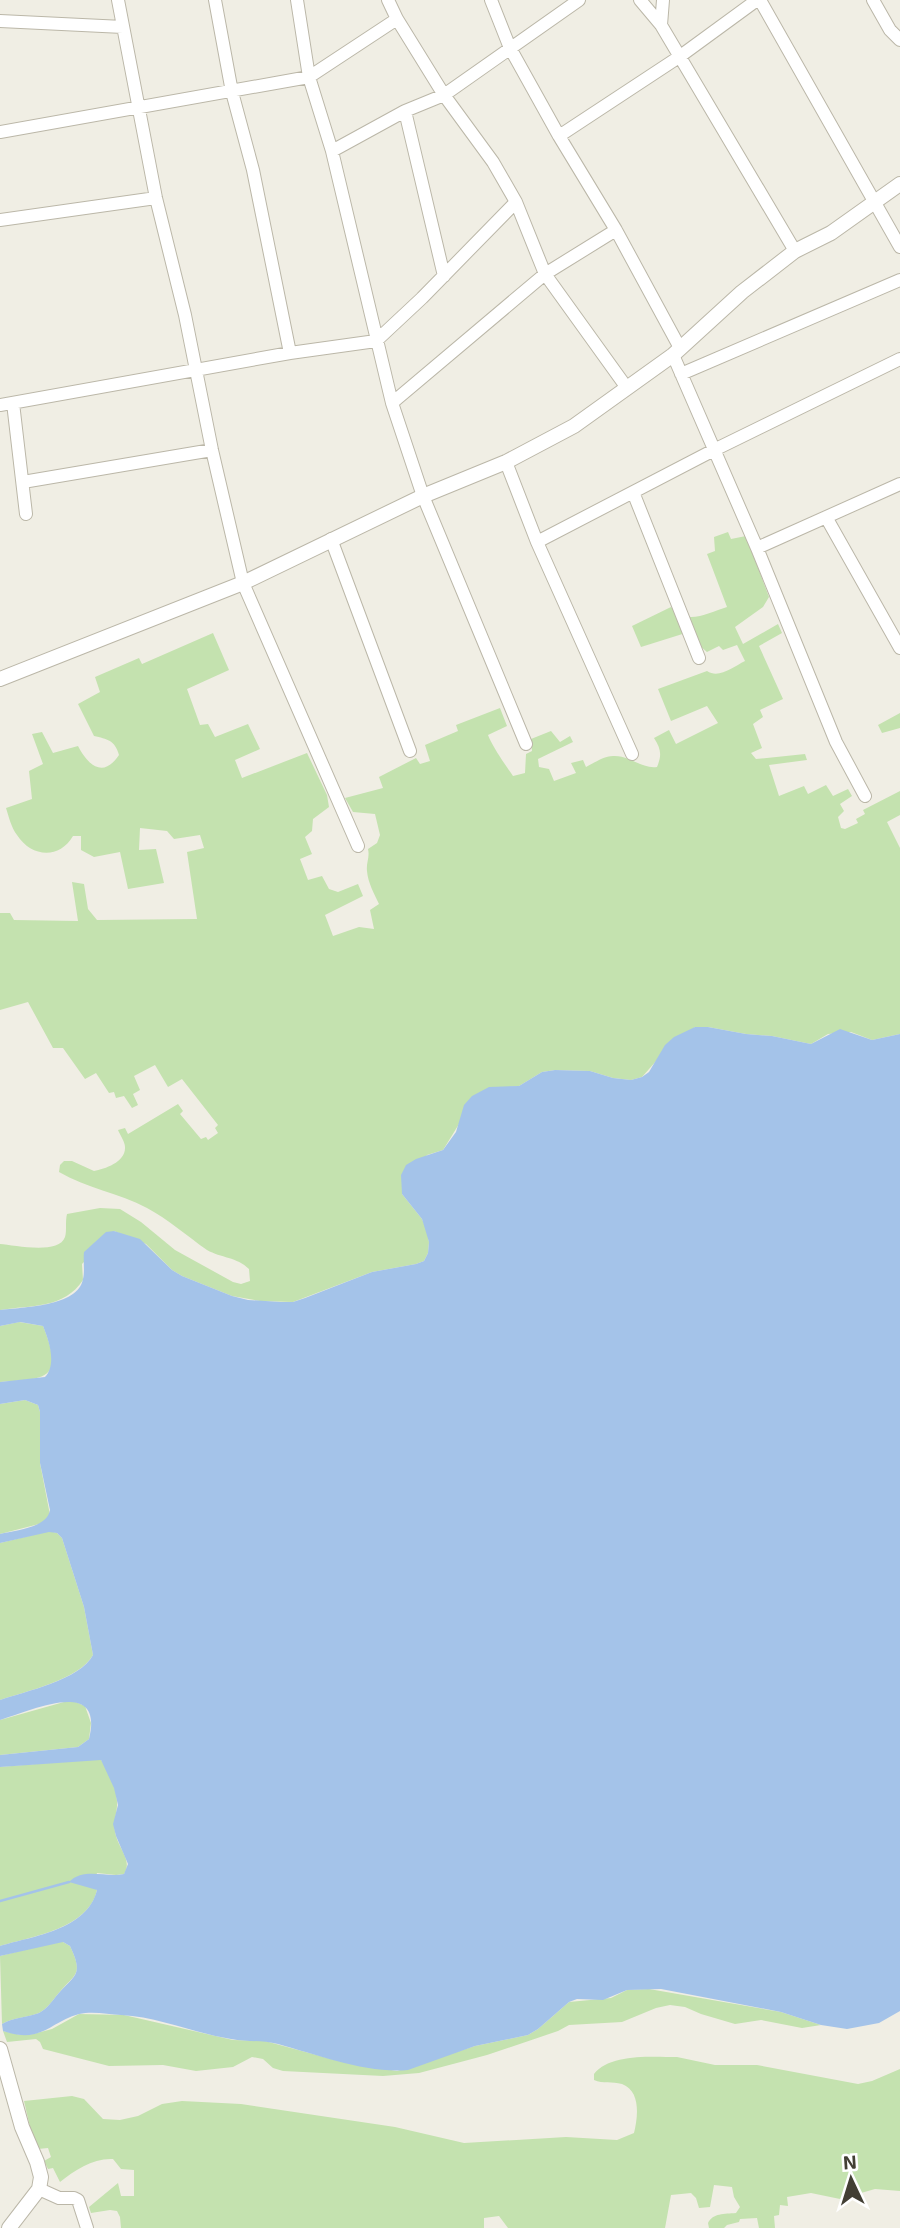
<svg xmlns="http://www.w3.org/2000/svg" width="900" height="2228" viewBox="0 0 900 2228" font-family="'Exo 2',sans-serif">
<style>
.green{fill:#c4e2af}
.water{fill:#a4c3e9}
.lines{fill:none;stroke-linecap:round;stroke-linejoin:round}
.stream{stroke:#a4c3e9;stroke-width:2.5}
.minor-casing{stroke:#bbb7a8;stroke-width:14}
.tertiary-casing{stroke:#bbb7a8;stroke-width:16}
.minor{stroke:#fff;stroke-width:12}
.tertiary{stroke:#fff;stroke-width:14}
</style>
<rect width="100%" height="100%" fill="#f0eee4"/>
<path class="green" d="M 728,532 L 731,539 L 746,536 L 769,597 L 763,607 L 735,627 L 743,644 L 778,624 L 782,633 L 759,646 L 783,699 L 760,710 L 763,717 L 753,724 L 762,748 L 751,753 L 756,759 L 805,754 L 807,760 L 769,765 L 779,796 L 804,786 L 808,794 L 826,785 L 833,796 L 848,789 L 852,796 L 840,804 L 844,811 L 838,817 L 841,828 L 845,829 L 858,823 L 856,819 L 865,814 L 863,810 L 900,791 L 900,815 L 887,822 L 900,848 L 900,1034 L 872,1040 L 851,1032 L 828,1034 L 811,1044 L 772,1036 L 746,1034 L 708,1027 L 695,1027 L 657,1060 L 642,1077 L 631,1080 L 613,1078 L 590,1071 L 555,1070 L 542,1072 L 519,1086 L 509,1087 L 459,1124 L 443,1150 L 427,1155 L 402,1194 L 422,1219 L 427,1231 L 429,1242 L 428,1253 L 424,1261 L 416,1264 L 372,1272 L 293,1302 L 260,1301 L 232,1296 L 182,1276 L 172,1270 L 146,1244 L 114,1231 L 82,1264 L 83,1280 C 64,1309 31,1305 0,1310 L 0,1244 C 14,1245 59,1255 65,1237 C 67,1230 65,1222 67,1214 L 100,1208 L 120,1209 L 141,1222 L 175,1250 L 233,1282 L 241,1284 L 250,1281 L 249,1269 C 237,1257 221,1258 207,1250 C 187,1236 168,1219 147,1208 C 119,1193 86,1188 59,1172 L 60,1165 L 64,1161 L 72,1161 L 94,1171 C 105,1169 126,1162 125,1147 C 125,1142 120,1135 118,1130 L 125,1128 L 128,1134 L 178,1104 L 183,1111 L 180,1114 L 201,1139 L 206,1137 L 208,1140 L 218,1133 L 215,1128 L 218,1125 L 182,1079 L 168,1087 L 155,1065 L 134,1076 L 140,1090 L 133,1094 L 138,1105 L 132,1108 L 124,1096 L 116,1098 L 114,1092 L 109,1093 L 96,1073 L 85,1079 L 63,1048 L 53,1048 L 28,1002 L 0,1010 L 0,913 L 10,913 L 14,920 L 78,921 L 72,882 L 84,884 L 88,909 L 97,920 L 197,919 L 187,852 L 204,848 L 200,835 L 174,839 L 167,831 L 140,828 L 139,850 L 156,849 L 164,883 L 128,889 L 120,852 L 94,857 L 81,850 L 81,836 L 73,836 C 59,860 31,857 17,835 C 11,827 9,817 6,808 L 32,799 L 29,771 L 43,764 L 32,734 L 42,732 L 53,753 L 78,746 C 88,765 103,779 119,755 C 115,740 107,739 94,736 L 78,704 L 100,692 L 95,677 L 139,658 L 142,664 L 213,633 L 229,670 L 187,689 L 200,725 L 208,724 L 215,737 L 248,724 L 260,749 L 235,760 L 242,778 L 307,753 L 327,795 L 329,807 L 313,819 L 312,831 L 305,837 L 312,854 L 300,859 L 308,880 L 322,876 L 329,889 L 338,892 L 358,884 L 363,896 L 325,915 L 333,936 L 359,927 L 374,929 L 370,910 L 379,904 C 374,893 368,883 367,871 C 366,863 370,857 368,849 L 377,843 L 380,835 L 375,814 L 353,812 L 345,798 L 383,788 L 379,777 L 416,758 L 420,764 L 430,761 L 425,745 L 458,731 L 456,725 L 500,708 L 507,726 L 488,735 C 492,746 506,766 513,776 L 525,773 L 526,754 L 532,751 L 531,739 L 551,731 L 560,742 L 570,736 L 573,742 L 538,759 L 539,767 L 549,769 L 554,781 L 576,773 L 571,763 L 583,760 L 586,767 C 594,763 604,756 613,756 C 630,755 641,769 657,767 C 662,755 661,749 654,738 L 669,730 L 676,744 L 718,723 L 707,706 L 671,721 L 658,689 L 707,671 C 719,679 733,667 745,661 L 737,645 L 723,650 L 719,646 L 707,652 L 700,646 L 692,631 L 641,647 L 632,626 L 671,607 C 686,626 708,613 727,607 L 707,554 L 715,551 L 714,537 Z
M 900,713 L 900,728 L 882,733 L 878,725 Z
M 19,1322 L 43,1326 C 65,1381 46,1378 0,1382 L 0,1326 Z
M 25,1400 L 38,1405 L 40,1412 L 40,1463 L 50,1515 L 43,1523 L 0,1534 L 0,1404 Z
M 49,1531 L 57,1533 L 62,1538 L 84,1607 L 93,1655 C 79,1680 26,1691 0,1700 L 0,1543 Z
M 71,1700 L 85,1706 L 91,1723 L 89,1739 L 78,1747 L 0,1755 L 0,1720 Z
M 94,1759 L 101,1760 C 110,1771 118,1792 117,1806 C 116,1819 112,1825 117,1839 C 121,1851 132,1862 124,1874 L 116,1875 L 97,1873 L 94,1888 L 97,1890 C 88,1929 33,1936 0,1946 L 0,1767 Z
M 55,1942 L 63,1942 L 70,1946 C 84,1976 75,1973 58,1994 C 52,2001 48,2008 39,2013 C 27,2018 14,2017 2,2024 L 0,1956 Z
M 649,1989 L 781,2012 L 821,2025 L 802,2028 L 761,2020 L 735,2024 L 701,2014 L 685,2007 L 670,2005 L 656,2008 L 622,2022 L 569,2025 L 558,2031 L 487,2055 L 419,2073 L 383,2076 L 283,2071 L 273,2068 L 263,2059 L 252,2057 L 233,2067 L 196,2071 L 163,2065 L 109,2066 L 43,2049 L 40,2042 L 36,2039 L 7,2042 L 3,2031 L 21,2035 L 33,2034 L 52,2029 L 79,2014 L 124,2015 L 233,2040 L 265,2041 L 335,2060 L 397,2071 L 475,2046 L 528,2035 L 538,2029 L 569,2002 L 611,1998 L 627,1990 Z
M 677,2057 L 715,2065 L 757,2065 L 858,2084 L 872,2081 L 900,2069 L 900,2191 L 875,2189 L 840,2199 L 811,2193 L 787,2197 L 788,2206 L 780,2205 L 779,2215 L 774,2216 L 775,2228 L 759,2228 L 757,2218 L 740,2219 L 739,2222 L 727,2225 L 724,2228 L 709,2228 L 708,2223 C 713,2213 724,2214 736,2213 L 740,2207 L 734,2197 L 732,2187 L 714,2185 L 710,2207 L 699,2208 L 696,2198 L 691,2193 L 671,2195 L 665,2228 L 508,2228 L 499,2216 L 484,2218 L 484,2228 L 121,2228 L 120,2217 L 117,2211 L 110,2210 L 91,2213 L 89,2207 L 118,2183 L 121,2196 L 134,2196 L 134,2170 L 121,2169 L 113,2159 C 93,2158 75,2170 60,2182 L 53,2168 L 48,2169 L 44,2161 L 51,2157 L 48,2148 L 38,2149 L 33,2140 L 24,2101 L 72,2096 L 84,2099 L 103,2119 L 120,2120 L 138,2116 L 162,2104 L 182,2101 L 241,2104 L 395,2127 L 464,2143 L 566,2137 L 617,2140 L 634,2133 C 638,2117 641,2091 622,2084 C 612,2081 603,2084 594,2080 L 594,2074 C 610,2053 653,2057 677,2057 Z"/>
<path class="water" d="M 695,1027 L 708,1027 L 746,1034 L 772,1036 L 811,1044 L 840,1029 L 872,1040 L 900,1034 L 900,2011 L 879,2023 L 847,2029 L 821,2025 L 781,2012 L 661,1989 L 627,1990 L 603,2000 L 577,1999 L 569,2002 L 538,2029 L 528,2035 L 475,2046 L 408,2070 C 368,2074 318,2055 278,2044 C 262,2040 247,2042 231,2039 C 194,2033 159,2017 121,2015 C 108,2014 92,2011 79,2014 C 48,2023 42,2044 3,2031 L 2,2024 C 14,2017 26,2018 39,2013 C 48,2008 52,2001 58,1994 C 75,1974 84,1976 70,1946 L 63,1942 L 0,1956 L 0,1946 C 33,1936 87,1930 97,1890 L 69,1882 C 84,1867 106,1878 124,1874 L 128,1864 L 116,1836 L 113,1824 L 118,1805 L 114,1788 L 101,1760 L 0,1767 L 0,1755 L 78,1747 L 89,1739 C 105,1675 29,1712 0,1720 L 0,1700 C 26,1691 80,1680 93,1655 L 84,1607 L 62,1538 L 57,1533 L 49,1532 L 0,1543 L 0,1534 C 16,1530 47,1528 50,1510 L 40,1463 L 40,1412 L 38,1405 L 25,1400 L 0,1404 L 0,1382 L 45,1377 C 57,1364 49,1341 43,1326 L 20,1322 L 0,1326 L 0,1310 C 22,1307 78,1307 83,1279 C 85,1271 83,1260 84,1252 L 106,1232 L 114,1231 L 140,1239 L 172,1270 L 182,1276 L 232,1296 L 248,1300 L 281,1302 L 293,1302 L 305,1298 L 372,1272 L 416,1264 L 424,1261 L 428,1253 L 429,1242 L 422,1219 L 402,1194 L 401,1175 L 406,1165 L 416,1159 L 443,1150 L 456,1132 L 464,1105 L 472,1096 L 489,1087 L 519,1086 L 542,1072 L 555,1070 L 590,1071 L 613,1078 L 631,1080 L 642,1077 L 649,1072 L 665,1045 L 674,1037 Z"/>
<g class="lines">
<path class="stream" d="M 0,1901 L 69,1882"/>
<defs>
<path id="minor" d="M 118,0 L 156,198 L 185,315 L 212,450 L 243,583 L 358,846
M 215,0 L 232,92 L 253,170 L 290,353
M 297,0 L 309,77 L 332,151 L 392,403 L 423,496 L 526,744
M 388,0 L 397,19 L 444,95 L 493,162 L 516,202 L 545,274 L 627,388
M 491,0 L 510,48 L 559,136 L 616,230 L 680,348
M 640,0 L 661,25 L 795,251
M 760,0 L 900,247
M 873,0 L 890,30 L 900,40
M 0,21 L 123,27
M 661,25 L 663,0
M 405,111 L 444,276
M 0,132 L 309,77 L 397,19
M 559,136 L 679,57 L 757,0
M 332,151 L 405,111 L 444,95 L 579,0
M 0,220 L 156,198
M 673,355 L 757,548 L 836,742 L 865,796
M 681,374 L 900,280
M 13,403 L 26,514
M 392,403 L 545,274 L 616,230
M 0,405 L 290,353 L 376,341 L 422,298 L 516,202
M 506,462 L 537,542 L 632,754
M 23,482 L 212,450
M 633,492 L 699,658
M 826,517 L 900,648
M 331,539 L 410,751
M 537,542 L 714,450 L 900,359
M 757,548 L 900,484
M 39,2189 L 59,2198 L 74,2198 L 78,2200 L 87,2228"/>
<path id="tertiary" d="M 0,679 L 243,583 L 423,496 L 506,462 L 574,426 L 673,355 L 742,292 L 795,251 L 831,233 L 900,184
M 0,2049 L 22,2127 L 37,2162 L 41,2177 L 39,2189 L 9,2228"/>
</defs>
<use href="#minor" class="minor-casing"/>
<use href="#tertiary" class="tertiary-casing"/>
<use href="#minor" class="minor"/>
<use href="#tertiary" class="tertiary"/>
</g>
<g transform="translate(851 2179) rotate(356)" stroke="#ffffff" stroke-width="5" paint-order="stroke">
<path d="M0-5L12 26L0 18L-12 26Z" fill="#423f34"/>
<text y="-10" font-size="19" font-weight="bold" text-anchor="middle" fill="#423f34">N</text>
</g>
</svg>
